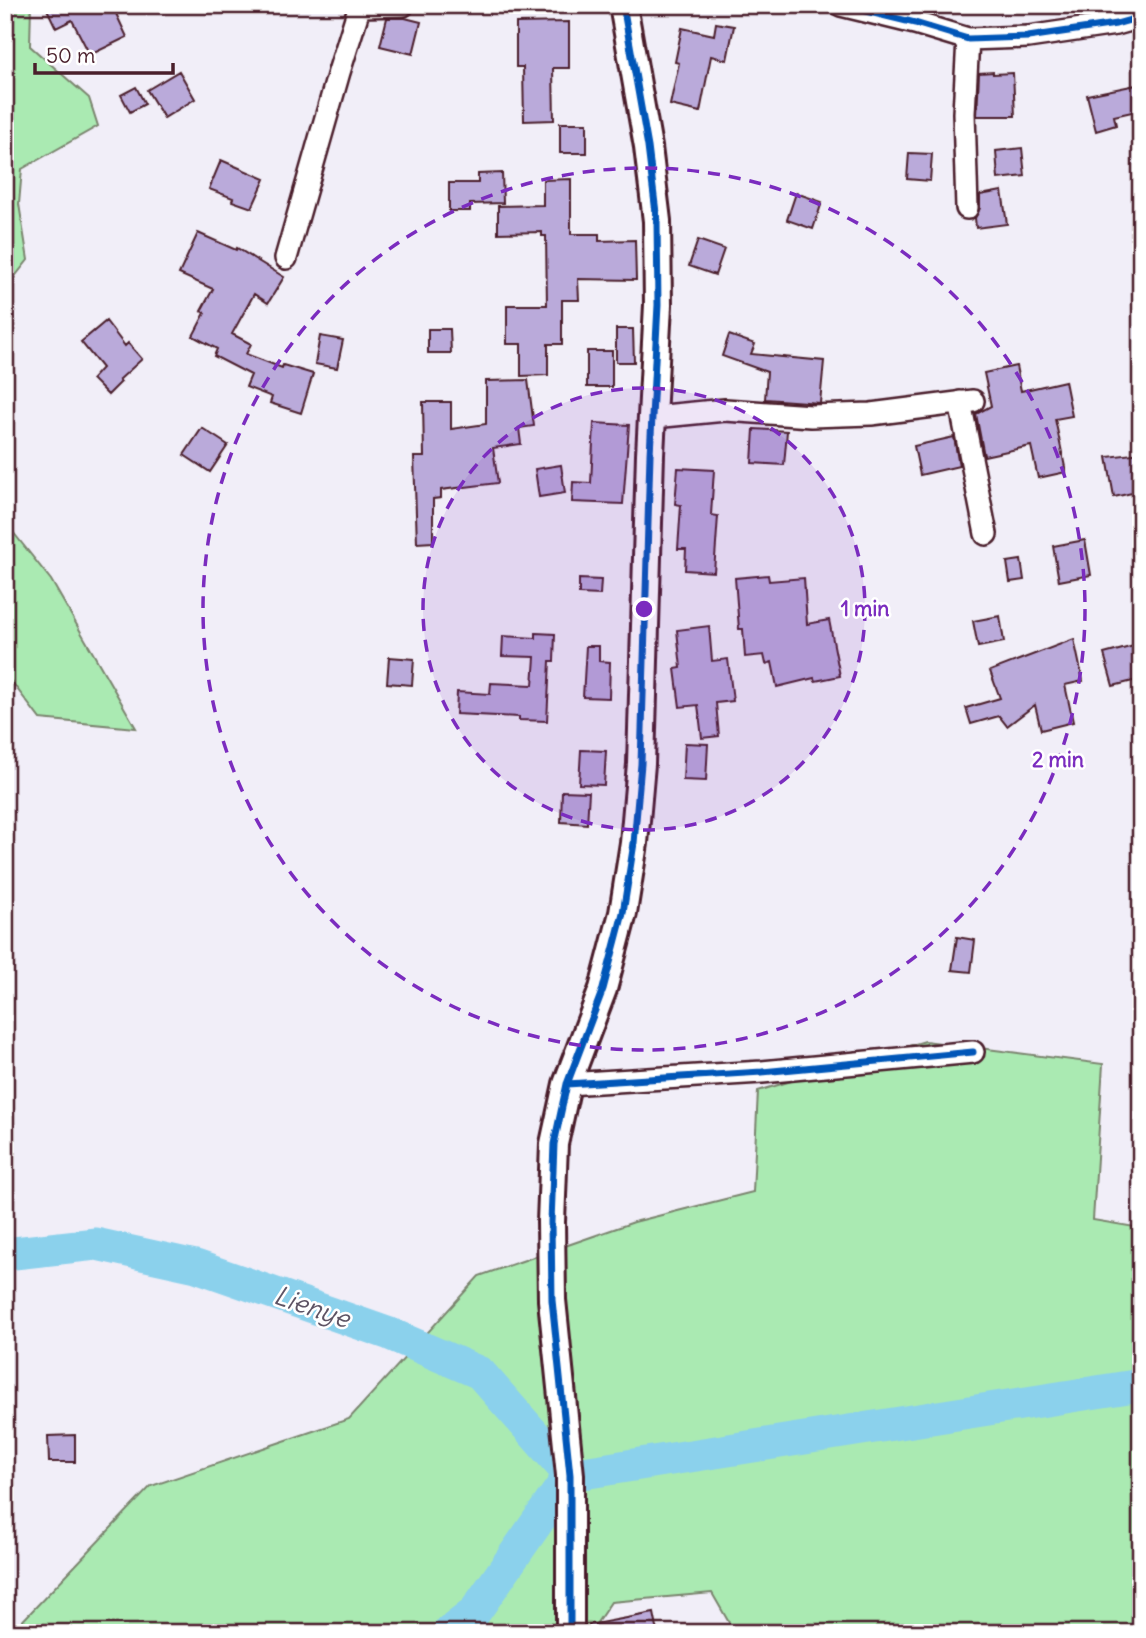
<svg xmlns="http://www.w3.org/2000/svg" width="1146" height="1638" viewBox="0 0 1146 1638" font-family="Delius,sans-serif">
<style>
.green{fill:#aaeab2;stroke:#7a846e;stroke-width:2}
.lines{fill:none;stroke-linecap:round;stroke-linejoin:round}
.river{stroke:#8bd1ec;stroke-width:33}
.building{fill:#baaada;stroke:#4a1f2b;stroke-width:2}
.minor-casing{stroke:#4a1f2b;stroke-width:26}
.tertiary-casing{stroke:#4a1f2b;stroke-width:32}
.minor{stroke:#fff;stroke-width:21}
.tertiary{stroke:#fff;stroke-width:26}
.cycleway-casing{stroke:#fff;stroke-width:11}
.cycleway{stroke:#0057b8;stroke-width:7}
.ring{fill:none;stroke:#7b2cbf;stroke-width:3.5;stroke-dasharray:12 9}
.labels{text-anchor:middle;stroke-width:5;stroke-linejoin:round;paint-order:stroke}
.water-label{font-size:26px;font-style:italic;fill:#5e5465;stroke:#fff}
.centre{fill:#7b2cbf;stroke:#fff;stroke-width:3.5}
.ring-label{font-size:21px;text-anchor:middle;font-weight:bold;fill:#7b2cbf;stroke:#fff;stroke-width:5;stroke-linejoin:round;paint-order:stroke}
</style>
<rect width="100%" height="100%" fill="#f1eef8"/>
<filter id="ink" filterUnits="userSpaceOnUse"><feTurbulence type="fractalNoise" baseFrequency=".0143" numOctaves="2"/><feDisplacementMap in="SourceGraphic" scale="14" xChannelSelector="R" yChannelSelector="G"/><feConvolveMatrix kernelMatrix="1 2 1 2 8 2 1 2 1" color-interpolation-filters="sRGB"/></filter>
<g filter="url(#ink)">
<path class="green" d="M 5,5 L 31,5 L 30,46 L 89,98 L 98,126 L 22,169 L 19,204 L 28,260 L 5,289 Z
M 5,522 L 51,580 L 136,728 L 40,719 L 5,673 Z
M 925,1041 L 1103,1064 L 1093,1220 L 1141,1228 L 1141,1633 L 735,1633 L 712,1593 L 611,1602 L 590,1633 L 11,1633 L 151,1486 L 349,1419 L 479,1276 L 634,1222 L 753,1192 L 758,1091 Z"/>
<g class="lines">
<path class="river" d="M 5,1254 L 96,1244 L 196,1266 L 390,1334 L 480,1373 L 570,1475
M 448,1633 L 474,1613 L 570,1475 L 1141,1385"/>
</g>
<path class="building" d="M 45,5 L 112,5 L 127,37 L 90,55 L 72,20 L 56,28 Z
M 387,18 L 405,18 L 421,22 L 413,54 L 380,46 Z
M 569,22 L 569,68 L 553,68 L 554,120 L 524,121 L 523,67 L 516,67 L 516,23 Z
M 716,23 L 734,26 L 727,60 L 711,56 L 700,112 L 670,105 L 679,63 L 675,62 L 682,28 L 714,35 Z
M 179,71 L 195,99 L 164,118 L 147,90 Z
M 993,72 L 993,74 L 1013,73 L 1015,116 L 977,116 L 979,73 Z
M 1141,84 L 1141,110 L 1114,116 L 1116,125 L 1096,131 L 1087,95 Z
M 136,87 L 145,104 L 130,112 L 121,95 Z
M 560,123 L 587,123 L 587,153 L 560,153 Z
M 1022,148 L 1025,176 L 998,179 L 996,151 Z
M 909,153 L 932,154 L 930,181 L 907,179 Z
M 221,160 L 265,179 L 252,208 L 232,201 L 233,198 L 209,189 Z
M 502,173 L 503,203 L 470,204 L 470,211 L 449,211 L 449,183 L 478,183 L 478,174 Z
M 571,179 L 571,234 L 599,234 L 599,241 L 635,240 L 636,280 L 578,279 L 579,300 L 562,300 L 562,344 L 548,344 L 548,375 L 521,376 L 521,344 L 507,344 L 507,305 L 547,305 L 546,236 L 542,236 L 542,232 L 498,233 L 498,206 L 543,205 L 543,180 Z
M 1002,191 L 1007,224 L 976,228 L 975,218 L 980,208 L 980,195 Z
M 796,193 L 822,202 L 813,229 L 787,220 Z
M 198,233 L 236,250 L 237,248 L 284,277 L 268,303 L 254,294 L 232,334 L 251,344 L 246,354 L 282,368 L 283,365 L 313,374 L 301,413 L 270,403 L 272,397 L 246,387 L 251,375 L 214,356 L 217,349 L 193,336 L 205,313 L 201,311 L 213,289 L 179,274 Z
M 698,240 L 724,249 L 715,275 L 689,266 Z
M 106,321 L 125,346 L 128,343 L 142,359 L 119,380 L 121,382 L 108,395 L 92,379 L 102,368 L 81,342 Z
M 428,329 L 450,329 L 451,353 L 428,353 Z
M 616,329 L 633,329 L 634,362 L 616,362 Z
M 729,335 L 755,344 L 751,354 L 824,361 L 820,403 L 765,399 L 767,372 L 722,356 Z
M 320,336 L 343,340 L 337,368 L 315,364 Z
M 587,351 L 612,351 L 612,387 L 587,387 Z
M 1016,366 L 1021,391 L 1065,381 L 1072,416 L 1055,419 L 1066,472 L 1038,478 L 1031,446 L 984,456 L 976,414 L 991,406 L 984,373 Z
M 528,380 L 534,426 L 519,428 L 521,444 L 493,448 L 498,483 L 441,490 L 441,498 L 433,499 L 433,542 L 417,543 L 414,457 L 424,457 L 423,402 L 451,402 L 451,429 L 486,424 L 486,381 Z
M 594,423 L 629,425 L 623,504 L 572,502 L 573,482 L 591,483 Z
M 202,428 L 228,445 L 210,472 L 184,455 Z
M 754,429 L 787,431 L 784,465 L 752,463 Z
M 954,437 L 959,466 L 920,475 L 914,446 Z
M 1141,453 L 1141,491 L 1114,497 L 1107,457 Z
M 561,465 L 565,493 L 539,497 L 535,469 Z
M 678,468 L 714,470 L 711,515 L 718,516 L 714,572 L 685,570 L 686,549 L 678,549 L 681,505 L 675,504 Z
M 1085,540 L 1091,575 L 1059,581 L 1053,546 Z
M 1021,560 L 1024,580 L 1010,582 L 1007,562 Z
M 768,575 L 769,581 L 804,578 L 807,624 L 829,620 L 840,676 L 815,681 L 814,678 L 777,687 L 772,662 L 766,664 L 764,655 L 745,657 L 743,629 L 739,629 L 735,578 Z
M 579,579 L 601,580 L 600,595 L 579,594 Z
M 1000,616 L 1004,642 L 978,647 L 973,621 Z
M 709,626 L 712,661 L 728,659 L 733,701 L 716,703 L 719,736 L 702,738 L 698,705 L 680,707 L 675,669 L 681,668 L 677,630 Z
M 536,633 L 555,634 L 554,661 L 550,661 L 547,721 L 519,720 L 519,717 L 456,714 L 457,692 L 490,694 L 491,683 L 533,685 L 535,657 L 502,656 L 503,636 L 536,638 Z
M 1074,639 L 1083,681 L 1065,685 L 1073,722 L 1041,730 L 1035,705 L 1007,726 L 999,716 L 971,724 L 966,708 L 1000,698 L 990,671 Z
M 1141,644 L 1141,679 L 1113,686 L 1104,654 Z
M 586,646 L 599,646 L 599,661 L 610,662 L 609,698 L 583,697 Z
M 389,657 L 414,659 L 412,685 L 387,683 Z
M 685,743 L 708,744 L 706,781 L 683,780 Z
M 581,750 L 606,751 L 604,785 L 579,784 Z
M 562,791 L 589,792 L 587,824 L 561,822 Z
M 957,937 L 975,940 L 971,972 L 952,970 Z
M 75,1435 L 75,1462 L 49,1462 L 48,1436 Z
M 654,1613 L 658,1633 L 590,1633 L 589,1625 Z"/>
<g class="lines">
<defs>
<path id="minor" d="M 841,5 L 915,23 L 968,39 L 1028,37 L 1116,24 L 1141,17
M 360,6 L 403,5
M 967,208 L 964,113 L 968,39
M 286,258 L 339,72 L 360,5
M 960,402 L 986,534
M 654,417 L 725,410 L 811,416 L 871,414 L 973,401
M 567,1084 L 762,1072 L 973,1052"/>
<path id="tertiary" d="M 570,1633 L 570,1475 L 552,1300 L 551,1222 L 554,1144 L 567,1084 L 603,989 L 623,913 L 634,843 L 641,764 L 650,454 L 658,305 L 657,221 L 648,147 L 623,5"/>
</defs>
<use href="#minor" class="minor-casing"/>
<use href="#tertiary" class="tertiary-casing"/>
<use href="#minor" class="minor"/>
<use href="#tertiary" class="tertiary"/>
<defs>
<path id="cycleway" d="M 841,5 L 915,23 L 968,39 L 1028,37 L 1116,24 L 1141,17
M 567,1084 L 762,1072 L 973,1052
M 570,1633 L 570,1475 L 552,1300 L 551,1222 L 554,1144 L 567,1084 L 603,989 L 623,913 L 634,843 L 641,764 L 650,454 L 658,305 L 657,221 L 648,147 L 623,5"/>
</defs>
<use href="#cycleway" class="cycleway-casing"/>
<use href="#cycleway" class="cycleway"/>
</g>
</g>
<circle cx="644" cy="609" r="221" fill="#7b2cbf" fill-opacity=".12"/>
<g class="ring">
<circle cx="644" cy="609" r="221"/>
<circle cx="644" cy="609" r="441"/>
</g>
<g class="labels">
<g class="water-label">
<text transform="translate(312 1307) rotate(19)" y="9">Lienye</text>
</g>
</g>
<circle cx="644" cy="609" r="10" class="centre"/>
<g class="ring-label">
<text x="865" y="616">1 min</text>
<text x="1058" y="767">2 min</text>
</g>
<rect width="1146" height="1638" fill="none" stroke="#fff" stroke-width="28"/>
<rect x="14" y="14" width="1118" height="1610" fill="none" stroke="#4a1f2b" stroke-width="2.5" filter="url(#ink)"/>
<path d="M35 63v10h138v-10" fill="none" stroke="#4a1f2b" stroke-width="3.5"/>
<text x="46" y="63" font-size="21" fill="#4a1f2b" stroke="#ffffff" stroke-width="5" paint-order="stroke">50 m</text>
</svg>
